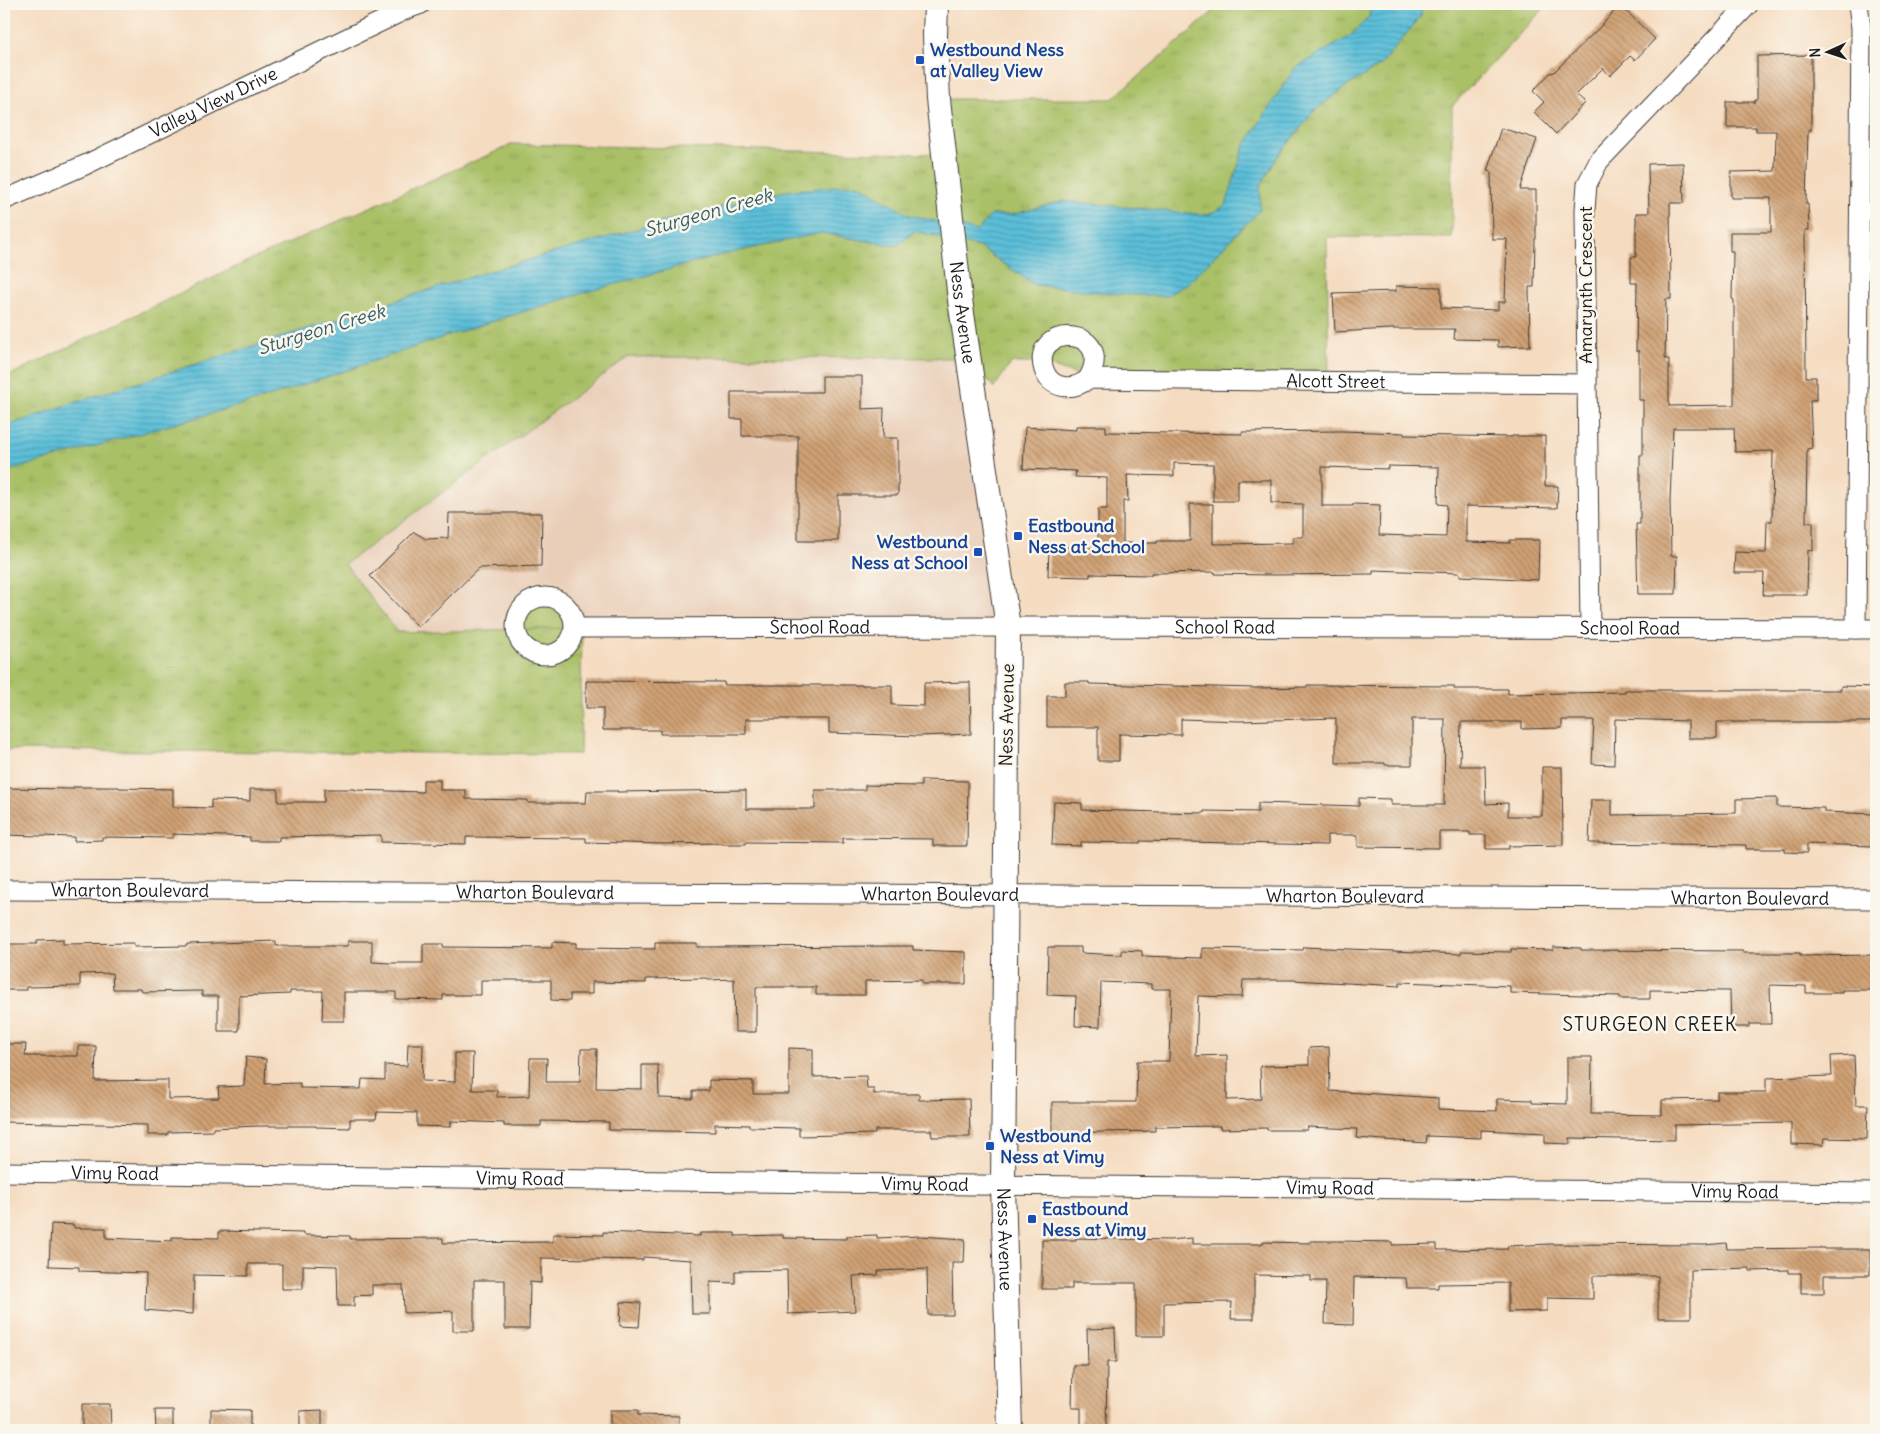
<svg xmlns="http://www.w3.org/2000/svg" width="1880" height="1434" viewBox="0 0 1880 1434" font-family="Delius,sans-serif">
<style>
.built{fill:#e9ceb8}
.grass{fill:#a9c066;stroke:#626e41}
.park{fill:url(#park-tufts);stroke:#626e41}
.water{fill:url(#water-rules);stroke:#3c6e7a}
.building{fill:url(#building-back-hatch);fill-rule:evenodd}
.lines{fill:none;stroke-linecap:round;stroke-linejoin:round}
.minor-casing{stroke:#3d3935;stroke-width:21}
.tertiary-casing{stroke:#3d3935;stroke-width:26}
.minor{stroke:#fff;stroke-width:19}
.tertiary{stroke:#fff;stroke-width:24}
.transit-dot{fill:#1a4fb4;stroke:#fbf7ec;stroke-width:2}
.labels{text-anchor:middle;stroke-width:5;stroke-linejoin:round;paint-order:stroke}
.transit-label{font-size:18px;font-weight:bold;fill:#164399;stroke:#fbf7ec;text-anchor:start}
.street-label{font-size:18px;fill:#1c1c1c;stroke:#fbf7ec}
.water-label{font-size:19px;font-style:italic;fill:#355d68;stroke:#fbf7ec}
.neighbourhood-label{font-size:19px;letter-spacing:1px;fill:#1c1c1c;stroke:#fbf7ec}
</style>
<defs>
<pattern id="park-tufts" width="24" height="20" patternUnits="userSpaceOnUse" patternTransform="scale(1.25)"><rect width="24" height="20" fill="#a9c066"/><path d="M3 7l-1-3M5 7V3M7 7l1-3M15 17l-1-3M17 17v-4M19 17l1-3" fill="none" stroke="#91a458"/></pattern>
<pattern id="water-rules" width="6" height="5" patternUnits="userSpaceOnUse" patternTransform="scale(1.25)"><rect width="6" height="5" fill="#5bbfd9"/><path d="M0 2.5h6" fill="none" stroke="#4a9aaf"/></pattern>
<pattern id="building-back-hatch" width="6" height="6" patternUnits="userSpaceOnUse" patternTransform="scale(1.25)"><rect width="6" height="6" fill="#d0a175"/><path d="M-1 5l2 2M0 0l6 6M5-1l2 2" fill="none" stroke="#a8825f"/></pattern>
</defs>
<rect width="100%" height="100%" fill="#fbf7ec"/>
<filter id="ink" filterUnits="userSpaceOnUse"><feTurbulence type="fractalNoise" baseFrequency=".02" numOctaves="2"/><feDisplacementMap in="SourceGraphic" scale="10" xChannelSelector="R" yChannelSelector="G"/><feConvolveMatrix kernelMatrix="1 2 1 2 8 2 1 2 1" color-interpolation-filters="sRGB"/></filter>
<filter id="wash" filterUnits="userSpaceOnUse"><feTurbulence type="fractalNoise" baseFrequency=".0096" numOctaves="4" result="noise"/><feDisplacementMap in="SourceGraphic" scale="20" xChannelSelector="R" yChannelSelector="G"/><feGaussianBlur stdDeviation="1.12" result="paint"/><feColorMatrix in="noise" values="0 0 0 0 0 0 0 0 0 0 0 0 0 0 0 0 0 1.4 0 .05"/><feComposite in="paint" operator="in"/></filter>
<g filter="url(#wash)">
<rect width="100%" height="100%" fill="#f5dcc1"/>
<path class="built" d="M 628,357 L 969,358 L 1008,627 L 582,628 L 397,632 L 344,564 Z"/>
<path class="grass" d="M 549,597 C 567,603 575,616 573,635 L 515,630 C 516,609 528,598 549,597 Z"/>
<path class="park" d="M 1222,4 L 1548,4 L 1452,106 L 1452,238 L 1327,237 L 1329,382 L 1088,379 L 1042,363 L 1011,363 L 994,388 L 969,358 L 628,357 L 345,564 L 397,632 L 582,628 L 580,754 L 4,750 L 4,378 L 246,262 L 513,144 L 921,154 L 944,152 L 938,99 L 1112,99 Z"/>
<path class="water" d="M 1371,4 L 1422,4 L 1421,16 L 1380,66 L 1347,86 L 1314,111 L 1278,156 L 1260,187 L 1260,210 L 1188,283 L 1166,296 L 1118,294 L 1035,285 L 979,247 L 915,231 L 897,246 L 821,233 L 722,255 L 583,293 L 456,333 L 259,400 L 4,472 L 4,427 L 70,404 L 486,272 L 661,222 L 786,191 L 858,184 L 909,215 L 977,231 L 991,215 L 1010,215 L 1064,201 L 1208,215 L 1226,205 L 1244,147 L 1294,69 L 1350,36 L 1369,17 Z"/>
<g id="blocks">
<path class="building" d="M 1620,5 L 1655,39 L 1635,60 L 1630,56 L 1610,76 L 1603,68 L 1576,95 L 1585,103 L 1556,134 L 1534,112 L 1544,102 L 1533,91 L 1551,72 L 1553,73 L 1600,27 Z
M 1811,55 L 1811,130 L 1808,130 L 1806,204 L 1808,204 L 1809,230 L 1805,230 L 1806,377 L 1816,377 L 1816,400 L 1810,400 L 1812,448 L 1807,449 L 1806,522 L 1813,522 L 1813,551 L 1808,550 L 1807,595 L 1763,595 L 1764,573 L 1734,573 L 1735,552 L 1766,553 L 1767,521 L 1772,521 L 1773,451 L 1735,452 L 1734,428 L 1673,428 L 1670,500 L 1671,556 L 1677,556 L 1676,594 L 1638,594 L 1636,524 L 1640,524 L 1640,455 L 1643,455 L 1643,400 L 1639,400 L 1639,351 L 1636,351 L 1637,283 L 1631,283 L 1631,257 L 1636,257 L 1636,213 L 1649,213 L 1648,164 L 1683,163 L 1684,203 L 1670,203 L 1671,299 L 1666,299 L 1665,359 L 1669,359 L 1669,406 L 1734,405 L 1734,300 L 1732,299 L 1733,251 L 1730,251 L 1730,232 L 1771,232 L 1771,198 L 1731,198 L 1731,172 L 1775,171 L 1776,131 L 1756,131 L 1756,127 L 1727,127 L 1727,102 L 1755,102 L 1755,100 L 1757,100 L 1757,56 Z
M 1501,128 L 1537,139 L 1520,190 L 1536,190 L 1536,239 L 1535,239 L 1534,287 L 1529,287 L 1530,346 L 1498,347 L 1498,340 L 1454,339 L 1455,329 L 1390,329 L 1335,332 L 1333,293 L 1396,291 L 1396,286 L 1441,287 L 1441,308 L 1498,310 L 1498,302 L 1505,302 L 1507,239 L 1492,239 L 1491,172 L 1487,171 Z
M 822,376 L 862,376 L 862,409 L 884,408 L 883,438 L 898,438 L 898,495 L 838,495 L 838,541 L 798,541 L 798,436 L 742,436 L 742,419 L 731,419 L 731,392 L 822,392 Z
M 1076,426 L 1106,426 L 1106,432 L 1242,434 L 1242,432 L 1342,431 L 1404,433 L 1404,435 L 1512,437 L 1512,436 L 1545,436 L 1545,486 L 1558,486 L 1557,508 L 1466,506 L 1466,542 L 1510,543 L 1510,540 L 1539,540 L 1538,580 L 1460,576 L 1460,573 L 1373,570 L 1373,574 L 1269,575 L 1215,574 L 1215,572 L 1151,573 L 1151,575 L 1090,574 L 1090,577 L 1048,576 L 1049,547 L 1098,549 L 1098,509 L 1107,509 L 1107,478 L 1075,477 L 1076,471 L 1023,469 L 1025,427 L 1076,430 ZM 1174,463 L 1213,464 L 1213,501 L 1238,501 L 1238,480 L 1271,480 L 1271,503 L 1303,504 L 1303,537 L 1293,537 L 1293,543 L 1213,544 L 1213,504 L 1190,504 L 1190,541 L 1157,541 L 1157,543 L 1123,543 L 1123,501 L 1128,501 L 1127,475 L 1174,476 ZM 1388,466 L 1439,467 L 1438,504 L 1447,505 L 1446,537 L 1379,535 L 1380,505 L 1353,504 L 1353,506 L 1322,506 L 1322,467 L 1388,469 Z
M 449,513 L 542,513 L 541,566 L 479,568 L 418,627 L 370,576 L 414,532 L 426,539 L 448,538 Z
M 586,681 L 724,682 L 724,685 L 892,685 L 892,705 L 924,706 L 924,683 L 970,682 L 971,734 L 919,736 L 829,733 L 829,719 L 746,719 L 746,734 L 660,734 L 660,730 L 603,730 L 603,708 L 586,708 Z
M 1065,682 L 1089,682 L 1089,684 L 1256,688 L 1307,687 L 1307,685 L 1454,686 L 1454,689 L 1508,689 L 1508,694 L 1625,692 L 1625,690 L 1841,690 L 1841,686 L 1876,687 L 1876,722 L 1717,722 L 1717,738 L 1688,738 L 1688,721 L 1615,719 L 1614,765 L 1592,764 L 1594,720 L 1562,720 L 1562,728 L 1522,729 L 1522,722 L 1461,722 L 1460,766 L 1485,766 L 1486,804 L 1508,803 L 1508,816 L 1542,816 L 1542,767 L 1562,767 L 1563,845 L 1509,846 L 1509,849 L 1486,849 L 1486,835 L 1470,835 L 1470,832 L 1439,832 L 1439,848 L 1358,847 L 1358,835 L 1327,835 L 1327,845 L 1140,841 L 1140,843 L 1081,842 L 1081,846 L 1052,845 L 1054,802 L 1082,803 L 1082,810 L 1204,813 L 1204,811 L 1258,812 L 1258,803 L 1359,806 L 1359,798 L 1391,799 L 1391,805 L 1444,805 L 1445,719 L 1412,719 L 1412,765 L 1385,765 L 1385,763 L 1336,763 L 1336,718 L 1240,721 L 1181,719 L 1181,735 L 1119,734 L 1119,761 L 1098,761 L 1098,727 L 1047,727 L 1047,696 L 1065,696 Z
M 423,780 L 440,780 L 440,790 L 466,790 L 466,799 L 528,800 L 528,803 L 586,803 L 587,791 L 618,791 L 617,792 L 746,790 L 746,809 L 815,809 L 815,790 L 865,790 L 865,785 L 921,786 L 921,780 L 968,781 L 967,846 L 933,846 L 933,839 L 843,838 L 843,843 L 746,842 L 746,844 L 722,844 L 722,843 L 661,844 L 586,842 L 586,838 L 466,837 L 466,844 L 381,842 L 381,835 L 279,837 L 279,841 L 250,841 L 250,837 L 173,834 L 173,838 L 102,837 L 102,840 L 74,841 L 74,837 L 4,835 L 4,788 L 73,789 L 73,787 L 119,787 L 119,788 L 173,789 L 173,807 L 211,808 L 211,800 L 250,801 L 250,789 L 278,789 L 278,802 L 324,802 L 324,789 L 355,789 L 355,790 L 423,792 Z
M 1777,798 L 1777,807 L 1824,808 L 1824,812 L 1875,814 L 1874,846 L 1807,844 L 1807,853 L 1785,852 L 1785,849 L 1746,849 L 1746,845 L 1589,843 L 1591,800 L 1612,800 L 1612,815 L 1736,813 L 1736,799 Z
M 63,939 L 63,944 L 134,943 L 134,947 L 187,946 L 187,944 L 276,941 L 276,946 L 348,946 L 348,941 L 372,941 L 372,962 L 390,963 L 423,963 L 423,944 L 443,944 L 443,947 L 552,948 L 552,942 L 576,943 L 576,948 L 655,949 L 655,943 L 697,943 L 697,947 L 913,946 L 913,950 L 966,952 L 966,984 L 922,984 L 922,980 L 865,981 L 865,995 L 816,995 L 816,987 L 756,987 L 756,1032 L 735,1032 L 734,979 L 708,980 L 708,978 L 646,979 L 646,983 L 592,982 L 592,994 L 570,994 L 570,1001 L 551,1000 L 551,980 L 481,980 L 481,995 L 443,995 L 443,1000 L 396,999 L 396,992 L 344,992 L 344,1021 L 322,1021 L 323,991 L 290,991 L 290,994 L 239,996 L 239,1031 L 218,1031 L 218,996 L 202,996 L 202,991 L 142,992 L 141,989 L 113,989 L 112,973 L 80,974 L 80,986 L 26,987 L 26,990 L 4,990 L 4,944 L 37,944 L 37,940 Z
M 1048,947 L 1081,947 L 1081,953 L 1122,955 L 1122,950 L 1142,951 L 1142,956 L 1202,958 L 1202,948 L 1303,950 L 1304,947 L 1461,954 L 1461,951 L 1511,952 L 1511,949 L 1553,950 L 1553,947 L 1581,948 L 1581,950 L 1743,951 L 1743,953 L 1800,953 L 1800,956 L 1876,955 L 1876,990 L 1842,990 L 1842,993 L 1806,993 L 1806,986 L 1770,985 L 1771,1024 L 1749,1024 L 1749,1027 L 1731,1027 L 1730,991 L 1650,990 L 1650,999 L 1620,999 L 1620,996 L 1510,993 L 1510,986 L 1400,982 L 1400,986 L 1293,980 L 1243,980 L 1242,997 L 1198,996 L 1196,1056 L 1227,1055 L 1227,1100 L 1261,1099 L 1260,1066 L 1309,1065 L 1309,1048 L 1329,1047 L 1330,1091 L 1438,1098 L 1438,1109 L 1497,1111 L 1497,1099 L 1532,1100 L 1532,1103 L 1567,1104 L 1567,1057 L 1592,1057 L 1591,1114 L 1662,1115 L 1662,1100 L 1717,1099 L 1717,1092 L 1766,1092 L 1766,1078 L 1832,1076 L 1831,1056 L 1854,1055 L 1856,1105 L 1868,1105 L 1867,1139 L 1824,1138 L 1823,1145 L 1791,1144 L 1791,1123 L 1675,1125 L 1675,1140 L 1570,1138 L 1570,1144 L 1545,1143 L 1545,1133 L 1481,1130 L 1481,1138 L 1427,1136 L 1426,1143 L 1356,1138 L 1357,1129 L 1307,1127 L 1307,1130 L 1267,1130 L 1267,1128 L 1220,1129 L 1220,1126 L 1155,1127 L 1155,1131 L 1052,1133 L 1052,1102 L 1136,1102 L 1137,1061 L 1169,1061 L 1171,989 L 1151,989 L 1151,984 L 1101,982 L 1100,1027 L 1075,1026 L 1076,996 L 1047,995 Z
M 4,1044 L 26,1044 L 25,1056 L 78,1056 L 78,1046 L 96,1046 L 95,1081 L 168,1080 L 168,1099 L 219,1098 L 218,1087 L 244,1086 L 246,1057 L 266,1059 L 265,1084 L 300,1083 L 300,1088 L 361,1089 L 362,1079 L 385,1080 L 385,1065 L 407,1066 L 408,1044 L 423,1044 L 422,1081 L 455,1082 L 455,1053 L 473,1053 L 472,1090 L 497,1090 L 497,1097 L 529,1096 L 530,1058 L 547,1058 L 546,1082 L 580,1082 L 581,1049 L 597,1049 L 596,1088 L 642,1089 L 642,1065 L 658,1065 L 659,1098 L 693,1099 L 693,1091 L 709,1091 L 709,1080 L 753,1081 L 753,1094 L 789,1094 L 789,1048 L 813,1049 L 813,1077 L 866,1076 L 867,1089 L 874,1089 L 874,1094 L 919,1094 L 919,1100 L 969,1099 L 970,1137 L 932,1137 L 931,1130 L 875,1130 L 875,1134 L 799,1136 L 799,1128 L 749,1127 L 749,1125 L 715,1124 L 715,1132 L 609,1130 L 609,1122 L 541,1121 L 541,1126 L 504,1126 L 504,1123 L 451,1121 L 451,1127 L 417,1126 L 417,1113 L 377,1112 L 376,1119 L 350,1119 L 350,1128 L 316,1127 L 316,1126 L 258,1126 L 213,1128 L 213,1131 L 168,1132 L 168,1135 L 148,1135 L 148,1125 L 4,1122 Z
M 51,1224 L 74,1225 L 74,1228 L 106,1228 L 106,1238 L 172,1241 L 172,1237 L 219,1238 L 219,1231 L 303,1233 L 303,1235 L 350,1236 L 350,1239 L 443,1238 L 443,1243 L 553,1242 L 553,1234 L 603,1235 L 603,1232 L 700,1236 L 700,1233 L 735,1233 L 735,1236 L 783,1235 L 783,1238 L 847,1239 L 847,1236 L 877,1235 L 877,1238 L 920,1236 L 965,1239 L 964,1263 L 952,1263 L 953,1315 L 928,1315 L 927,1269 L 878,1271 L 878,1275 L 853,1276 L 855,1311 L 788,1314 L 787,1270 L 735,1271 L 735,1283 L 710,1282 L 710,1314 L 692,1314 L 691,1260 L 643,1257 L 643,1260 L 541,1258 L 541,1283 L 530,1282 L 529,1329 L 505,1329 L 505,1280 L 474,1280 L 474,1331 L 453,1331 L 453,1311 L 404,1313 L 403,1285 L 372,1285 L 372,1295 L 354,1296 L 354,1306 L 338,1306 L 337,1266 L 303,1265 L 303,1289 L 282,1289 L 282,1264 L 248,1264 L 248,1276 L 194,1275 L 193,1314 L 145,1310 L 146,1273 L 79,1271 L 79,1267 L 49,1266 Z
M 1076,1238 L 1169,1240 L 1192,1238 L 1192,1244 L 1262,1244 L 1262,1242 L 1310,1243 L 1310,1241 L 1339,1241 L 1392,1242 L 1392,1245 L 1437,1244 L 1437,1250 L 1508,1249 L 1507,1246 L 1550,1244 L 1705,1245 L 1726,1243 L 1727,1249 L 1824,1248 L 1824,1249 L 1870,1249 L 1870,1275 L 1824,1275 L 1824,1293 L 1801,1293 L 1801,1273 L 1788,1273 L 1788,1270 L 1750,1271 L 1750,1268 L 1691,1270 L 1691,1318 L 1658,1318 L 1658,1276 L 1593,1276 L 1593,1299 L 1547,1298 L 1547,1311 L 1508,1312 L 1508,1283 L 1438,1284 L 1438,1288 L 1407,1288 L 1406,1278 L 1354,1277 L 1353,1325 L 1325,1324 L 1326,1281 L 1311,1281 L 1311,1276 L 1254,1275 L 1254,1319 L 1231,1319 L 1232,1302 L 1164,1303 L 1164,1336 L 1136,1336 L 1136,1283 L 1072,1283 L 1072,1289 L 1042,1289 L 1042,1240 L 1076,1240 Z
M 621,1302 L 641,1303 L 639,1327 L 620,1326 Z
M 1115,1328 L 1116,1362 L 1107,1362 L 1106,1430 L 1081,1430 L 1081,1408 L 1072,1408 L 1073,1365 L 1088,1365 L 1087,1329 Z
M 82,1404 L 110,1404 L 111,1429 L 82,1430 Z
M 211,1409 L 250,1410 L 250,1430 L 211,1430 Z
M 155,1410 L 173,1410 L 173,1430 L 156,1430 Z
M 322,1410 L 322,1430 L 300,1430 L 300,1411 Z
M 610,1410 L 638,1410 L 638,1415 L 679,1416 L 679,1430 L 610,1430 Z"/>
</g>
</g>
<g filter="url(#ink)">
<use href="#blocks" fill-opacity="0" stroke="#3d3935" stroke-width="1"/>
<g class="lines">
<defs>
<g id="minor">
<path id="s1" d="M 4,200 L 85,165 L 407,9 L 421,4"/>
<path id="s2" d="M 1088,379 C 1118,326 1029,322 1044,370 C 1051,390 1073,391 1088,379 L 1586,384"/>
<circle cx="545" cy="626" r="29"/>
<path id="s3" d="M 574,628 L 1038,627 L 1876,629"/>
<path d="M 1590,628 L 1585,210 L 1587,184 L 1599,161 L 1749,4"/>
<path d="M 1856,629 L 1861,28 L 1858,4"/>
<path id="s4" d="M 4,890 L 1876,899"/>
<path id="s5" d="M 4,1172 L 974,1185 L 1876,1193"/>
</g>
<g id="tertiary">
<path id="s6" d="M 936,4 L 935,36 L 938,99 L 960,300 L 1008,627 L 1003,1185 L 1010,1430"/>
</g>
</defs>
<use href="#minor" class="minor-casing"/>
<use href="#tertiary" class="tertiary-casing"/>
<use href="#minor" class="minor"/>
<use href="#tertiary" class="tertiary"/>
</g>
</g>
<g class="transit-dot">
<rect x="915" y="55" width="10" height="10" rx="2.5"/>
<rect x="1013" y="531" width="10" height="10" rx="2.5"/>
<rect x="973" y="547" width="10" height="10" rx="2.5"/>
<rect x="985" y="1141" width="10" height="10" rx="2.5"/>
<rect x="1027" y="1214" width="10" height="10" rx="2.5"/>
</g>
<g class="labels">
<g class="transit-label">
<text x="930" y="56">Westbound Ness<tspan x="930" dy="21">at Valley View</tspan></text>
<text x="1028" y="532">Eastbound<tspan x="1028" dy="21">Ness at School</tspan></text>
<text x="968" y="548" text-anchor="end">Westbound<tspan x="968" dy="21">Ness at School</tspan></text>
<text x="1000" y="1142">Westbound<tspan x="1000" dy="21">Ness at Vimy</tspan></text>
<text x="1042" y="1215">Eastbound<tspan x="1042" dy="21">Ness at Vimy</tspan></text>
</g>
<g class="street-label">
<text dy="6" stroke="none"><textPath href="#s1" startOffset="231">Valley View Drive</textPath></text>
<text transform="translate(1586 285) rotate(-90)" y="6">Amarynth Crescent</text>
<text dy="6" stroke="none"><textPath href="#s6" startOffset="310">Ness Avenue</textPath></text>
<text dy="6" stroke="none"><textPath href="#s2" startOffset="410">Alcott Street</textPath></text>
<text dy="6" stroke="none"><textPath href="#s3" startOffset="246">School Road</textPath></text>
<text dy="6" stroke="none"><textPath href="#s3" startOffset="651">School Road</textPath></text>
<text dy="6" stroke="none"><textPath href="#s3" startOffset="1056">School Road</textPath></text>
<text transform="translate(1007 715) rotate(-89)" y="6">Ness Avenue</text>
<text dy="6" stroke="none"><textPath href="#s4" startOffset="126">Wharton Boulevard</textPath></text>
<text dy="6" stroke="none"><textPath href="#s4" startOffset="531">Wharton Boulevard</textPath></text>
<text dy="6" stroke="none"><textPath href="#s4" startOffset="936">Wharton Boulevard</textPath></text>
<text dy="6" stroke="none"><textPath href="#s4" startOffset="1341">Wharton Boulevard</textPath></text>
<text dy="6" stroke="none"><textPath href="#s4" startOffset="1746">Wharton Boulevard</textPath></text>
<text dy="6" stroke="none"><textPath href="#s5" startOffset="111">Vimy Road</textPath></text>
<text dy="6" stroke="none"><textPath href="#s5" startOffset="516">Vimy Road</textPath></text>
<text dy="6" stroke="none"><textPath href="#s5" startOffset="921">Vimy Road</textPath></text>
<text dy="6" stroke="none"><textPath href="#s5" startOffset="1326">Vimy Road</textPath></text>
<text dy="6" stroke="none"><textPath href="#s5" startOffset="1731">Vimy Road</textPath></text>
<text dy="6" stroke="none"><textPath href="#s6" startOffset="1240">Ness Avenue</textPath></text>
</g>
<g class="water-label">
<text transform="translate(708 212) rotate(-16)" y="7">Sturgeon Creek</text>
<text transform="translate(321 329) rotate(-17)" y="7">Sturgeon Creek</text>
</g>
<g class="neighbourhood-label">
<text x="1650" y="1031">STURGEON CREEK</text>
</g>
</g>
<rect width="1880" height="1434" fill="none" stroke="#fbf7ec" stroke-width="20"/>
<g transform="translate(1828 52) rotate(267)" stroke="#fbf7ec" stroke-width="4" paint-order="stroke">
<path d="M0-4L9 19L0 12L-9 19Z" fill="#1c1c1c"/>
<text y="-8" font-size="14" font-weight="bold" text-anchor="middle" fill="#1c1c1c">N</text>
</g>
</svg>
